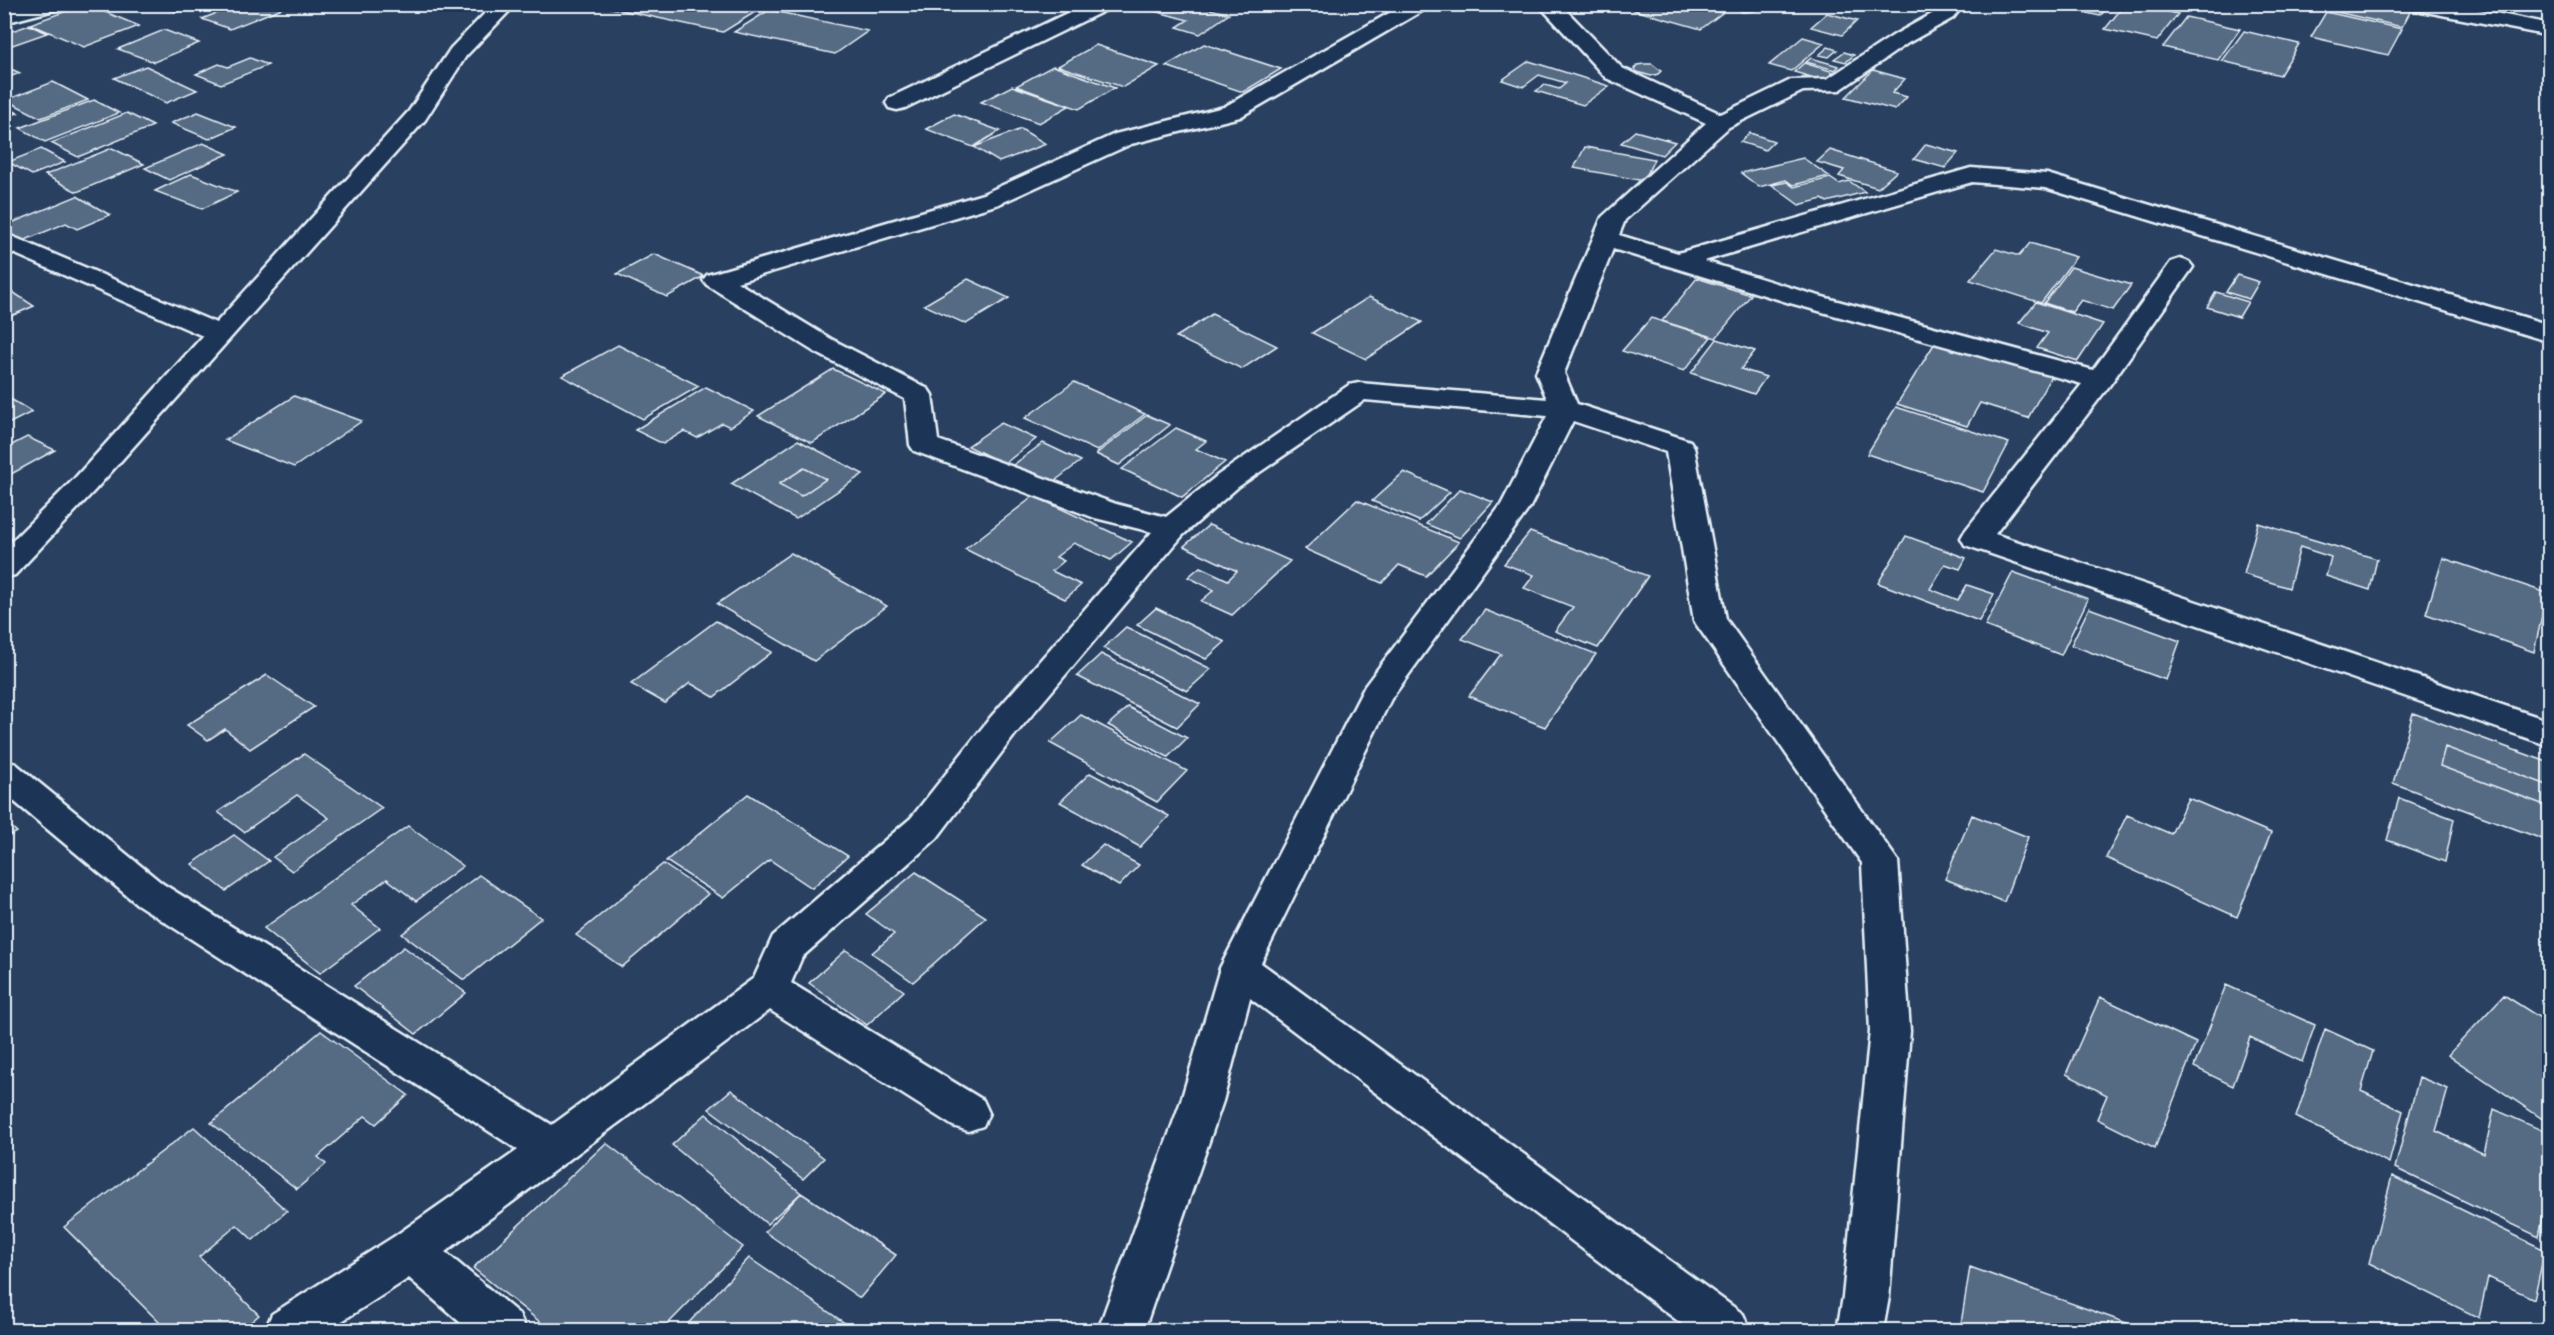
<svg xmlns="http://www.w3.org/2000/svg" width="2554" height="1335" viewBox="0 0 2554 1335" font-family="'Balsamiq Sans',sans-serif">
<style>
.building{fill:#556a83;stroke:#e8f1f8;stroke-width:1.5;fill-rule:evenodd}
.lines{fill:none;stroke-linecap:round;stroke-linejoin:round}
.street-casing{stroke:#e8f1f8;stroke-width:5}
.street{fill:#1d3557;fill-rule:evenodd}
</style>
<rect width="100%" height="100%" fill="#294061"/>
<filter id="ink" filterUnits="userSpaceOnUse"><feTurbulence type="fractalNoise" baseFrequency=".0167" numOctaves="2"/><feDisplacementMap in="SourceGraphic" scale="12" xChannelSelector="R" yChannelSelector="G"/><feConvolveMatrix kernelMatrix="1 2 1 2 8 2 1 2 1" color-interpolation-filters="sRGB"/></filter>
<g filter="url(#ink)">
<path class="building" d="M 86,4 L 139,26 L 84,47 L 30,24 Z
M 158,4 L 197,4 L 177,12 Z
M 239,4 L 292,4 L 230,29 L 202,19 Z
M 593,4 L 739,4 L 760,9 L 723,32 Z
M 1138,4 L 1191,4 L 1229,14 L 1200,34 L 1177,27 L 1188,20 L 1136,6 Z
M 1642,4 L 1692,4 L 1722,13 L 1701,29 L 1634,10 Z
M 2073,4 L 2111,4 L 2100,16 L 2069,9 Z
M 2125,4 L 2136,4 L 2178,14 L 2157,41 L 2105,29 Z
M 2331,4 L 2386,4 L 2411,10 L 2402,27 L 2328,10 Z
M 1742,5 L 1754,8 L 1754,11 L 1742,12 L 1737,9 L 1738,6 Z
M 769,10 L 868,31 L 835,54 L 734,32 Z
M 2326,12 L 2402,29 L 2388,55 L 2311,37 Z
M 1827,13 L 1857,21 L 1842,35 L 1811,27 Z
M 2186,17 L 2240,29 L 2218,60 L 2163,47 Z
M 29,25 L 47,33 L 4,48 L 4,34 Z
M 164,30 L 199,43 L 154,62 L 118,49 Z
M 2244,31 L 2299,44 L 2280,75 L 2222,61 Z
M 1803,37 L 1824,43 L 1791,71 L 1769,65 Z
M 1204,44 L 1281,69 L 1243,92 L 1166,66 Z
M 1096,45 L 1159,66 L 1123,87 L 1058,66 Z
M 1828,47 L 1837,50 L 1829,57 L 1819,55 Z
M 1844,52 L 1854,55 L 1846,62 L 1834,59 Z
M 250,58 L 268,65 L 221,84 L 196,74 L 219,64 L 228,67 Z
M 1811,58 L 1839,66 L 1835,70 L 1806,62 Z
M 1529,61 L 1609,86 L 1583,105 L 1536,91 L 1545,85 L 1559,89 L 1566,83 L 1539,75 L 1523,87 L 1502,80 Z
M 1804,63 L 1834,72 L 1825,81 L 1794,72 Z
M 1644,64 L 1652,64 L 1661,71 L 1658,74 L 1651,76 L 1637,72 L 1634,69 L 1637,65 Z
M 4,66 L 20,73 L 4,79 Z
M 146,66 L 197,90 L 166,103 L 114,78 Z
M 1053,66 L 1115,88 L 1079,109 L 1016,86 Z
M 1873,70 L 1905,79 L 1892,93 L 1907,97 L 1895,110 L 1846,97 Z
M 53,82 L 88,100 L 41,118 L 6,100 Z
M 1012,86 L 1069,106 L 1039,123 L 981,102 Z
M 94,100 L 119,113 L 45,142 L 20,128 Z
M 4,106 L 18,113 L 4,118 Z
M 198,112 L 236,127 L 209,139 L 171,123 Z
M 127,113 L 153,126 L 78,157 L 51,143 Z
M 954,114 L 1000,131 L 973,147 L 926,129 Z
M 1021,129 L 1046,144 L 999,162 L 974,147 Z
M 1635,131 L 1675,142 L 1662,155 L 1621,143 Z
M 1750,133 L 1774,141 L 1765,150 L 1740,142 Z
M 203,143 L 228,154 L 169,180 L 145,168 Z
M 1926,144 L 1958,153 L 1945,168 L 1914,159 Z
M 1585,147 L 1654,159 L 1644,181 L 1574,168 Z
M 112,148 L 144,164 L 77,192 L 45,175 Z
M 41,149 L 65,162 L 32,175 L 8,162 Z
M 1830,150 L 1897,171 L 1878,188 L 1839,176 L 1844,170 L 1817,162 Z
M 1803,158 L 1829,176 L 1793,185 L 1786,180 L 1759,187 L 1741,173 Z
M 191,174 L 237,192 L 202,209 L 155,191 Z
M 1830,178 L 1839,184 L 1849,181 L 1865,192 L 1827,202 L 1822,199 L 1799,205 L 1772,185 L 1787,182 L 1794,187 Z
M 77,196 L 110,215 L 77,229 L 66,223 L 23,241 L 4,231 L 4,226 Z
M 2030,243 L 2076,257 L 2041,303 L 1970,280 L 1996,249 L 2019,256 Z
M 654,254 L 704,276 L 667,297 L 617,274 Z
M 2071,267 L 2131,285 L 2113,310 L 2081,300 L 2072,312 L 2044,303 Z
M 2237,275 L 2259,282 L 2249,299 L 2226,292 Z
M 1697,278 L 1751,295 L 1716,338 L 1662,321 Z
M 968,279 L 1009,298 L 966,324 L 924,305 Z
M 8,289 L 34,306 L 4,319 L 4,291 Z
M 2216,292 L 2248,302 L 2239,317 L 2207,307 Z
M 1369,297 L 1422,322 L 1366,359 L 1312,333 Z
M 2036,302 L 2103,324 L 2078,361 L 2037,348 L 2048,333 L 2019,323 Z
M 1212,314 L 1277,346 L 1242,369 L 1176,337 Z
M 1651,318 L 1711,337 L 1684,371 L 1622,351 Z
M 1717,339 L 1755,351 L 1741,369 L 1766,377 L 1754,394 L 1691,373 Z
M 1936,341 L 2051,376 L 2028,418 L 1980,403 L 1967,426 L 1897,404 Z
M 618,345 L 699,386 L 643,419 L 562,376 Z
M 833,369 L 886,394 L 812,443 L 758,416 Z
M 1074,382 L 1145,414 L 1097,451 L 1025,418 Z
M 706,387 L 754,411 L 730,427 L 722,423 L 697,438 L 684,431 L 663,444 L 635,430 Z
M 4,395 L 32,412 L 4,426 Z
M 294,396 L 362,421 L 294,467 L 225,440 Z
M 1896,407 L 2009,443 L 1983,492 L 1867,454 Z
M 1147,415 L 1170,425 L 1119,465 L 1096,454 Z
M 1001,423 L 1036,439 L 1004,464 L 968,446 Z
M 1176,428 L 1206,441 L 1196,449 L 1225,462 L 1182,497 L 1122,469 Z
M 27,437 L 55,450 L 4,478 L 4,449 Z
M 798,440 L 863,474 L 796,519 L 731,484 ZM 804,468 L 826,479 L 801,496 L 779,484 Z
M 1043,443 L 1081,461 L 1048,486 L 1009,468 Z
M 804,468 L 826,479 L 801,496 L 779,484 Z
M 1404,472 L 1450,492 L 1419,521 L 1372,501 Z
M 1460,489 L 1493,502 L 1460,538 L 1426,524 Z
M 1034,496 L 1132,542 L 1111,560 L 1074,543 L 1056,557 L 1064,561 L 1052,571 L 1081,585 L 1065,599 L 965,549 Z
M 1357,500 L 1459,542 L 1426,576 L 1399,565 L 1382,583 L 1305,549 Z
M 2258,523 L 2377,559 L 2370,590 L 2326,576 L 2331,557 L 2300,547 L 2289,588 L 2244,574 Z
M 1209,525 L 1290,561 L 1232,615 L 1201,601 L 1214,590 L 1188,577 L 1200,567 L 1228,580 L 1237,571 L 1184,546 Z
M 1530,532 L 1648,576 L 1598,648 L 1555,631 L 1573,607 L 1524,588 L 1534,575 L 1504,564 Z
M 1906,536 L 1966,558 L 1960,569 L 1945,564 L 1930,589 L 1958,600 L 1967,585 L 1994,594 L 1979,621 L 1878,583 Z
M 791,553 L 887,606 L 814,661 L 717,604 Z
M 2443,558 L 2547,593 L 2534,652 L 2426,614 Z
M 2013,572 L 2088,599 L 2061,655 L 1985,626 Z
M 1156,608 L 1225,642 L 1206,659 L 1137,625 Z
M 2089,608 L 2180,641 L 2166,680 L 2071,645 Z
M 1485,610 L 1596,654 L 1545,727 L 1469,696 L 1501,654 L 1462,639 Z
M 716,621 L 772,652 L 714,697 L 690,683 L 665,703 L 631,684 Z
M 1126,627 L 1211,669 L 1187,691 L 1103,648 Z
M 1101,654 L 1200,704 L 1177,727 L 1077,676 Z
M 267,675 L 314,707 L 250,749 L 225,729 L 208,740 L 187,725 Z
M 1128,707 L 1187,738 L 1168,757 L 1108,725 Z
M 2413,713 L 2550,763 L 2550,786 L 2445,747 L 2440,766 L 2550,807 L 2550,842 L 2393,783 Z
M 1081,715 L 1187,771 L 1157,802 L 1050,743 Z
M 2445,747 L 2550,786 L 2550,807 L 2440,766 Z
M 304,754 L 382,808 L 292,871 L 273,857 L 329,818 L 297,795 L 244,832 L 218,812 Z
M 1090,773 L 1169,816 L 1140,847 L 1060,802 Z
M 748,794 L 848,856 L 812,888 L 770,860 L 723,898 L 666,861 Z
M 2188,798 L 2271,833 L 2237,917 L 2106,858 L 2127,815 L 2171,834 Z
M 2399,798 L 2454,819 L 2445,862 L 2387,840 Z
M 1972,815 L 2028,837 L 2004,902 L 1945,879 Z
M 4,820 L 17,832 L 4,839 Z
M 408,826 L 463,866 L 416,901 L 387,879 L 351,905 L 380,928 L 320,973 L 264,928 Z
M 234,835 L 269,861 L 226,891 L 192,864 Z
M 1103,845 L 1139,865 L 1119,886 L 1082,865 Z
M 663,864 L 708,894 L 622,967 L 576,935 Z
M 916,872 L 986,917 L 913,982 L 872,953 L 894,934 L 866,914 Z
M 479,875 L 541,918 L 464,980 L 402,934 Z
M 404,947 L 466,993 L 416,1034 L 354,986 Z
M 846,950 L 904,991 L 867,1025 L 809,983 Z
M 2226,985 L 2315,1025 L 2302,1062 L 2250,1037 L 2233,1086 L 2194,1067 Z
M 2504,995 L 2550,1024 L 2550,1124 L 2448,1055 Z
M 2100,997 L 2196,1043 L 2155,1148 L 2097,1119 L 2107,1095 L 2066,1074 Z
M 2325,1029 L 2373,1051 L 2361,1091 L 2403,1111 L 2389,1163 L 2296,1117 Z
M 321,1031 L 408,1095 L 376,1124 L 365,1116 L 318,1157 L 326,1164 L 297,1189 L 211,1123 Z
M 2419,1077 L 2448,1089 L 2436,1131 L 2484,1154 L 2494,1109 L 2550,1134 L 2550,1185 L 2539,1237 L 2395,1168 Z
M 731,1090 L 824,1158 L 803,1179 L 709,1109 Z
M 706,1114 L 801,1193 L 767,1224 L 672,1145 Z
M 194,1127 L 287,1211 L 253,1240 L 237,1225 L 199,1257 L 259,1315 L 242,1330 L 167,1330 L 64,1227 Z
M 606,1143 L 743,1247 L 662,1330 L 550,1330 L 473,1268 Z
M 2392,1176 L 2545,1250 L 2534,1299 L 2488,1277 L 2479,1318 L 2369,1263 Z
M 801,1193 L 896,1255 L 860,1298 L 765,1232 Z
M 749,1258 L 855,1330 L 682,1330 Z
M 1970,1267 L 2146,1330 L 1960,1330 Z"/>
<g class="lines">
<defs>
<path id="street" d="M 29,4 L 65,4 L 62,8 L 4,23 L 4,11 Z
M 494,4 L 516,4 L 466,56 L 425,120 L 94,491 L 15,575 L 4,578 L 4,549 L 74,479 L 203,336 L 4,249 L 4,233 L 216,323 L 409,111 L 451,48 Z
M 1086,4 L 1113,4 L 1110,8 L 905,108 L 897,110 L 889,108 L 886,103 L 889,98 Z
M 1405,4 L 1430,4 L 1427,8 L 1240,117 L 1131,144 L 999,204 L 737,282 L 831,339 L 928,389 L 932,395 L 938,440 L 1116,504 L 1166,517 L 1218,475 L 1349,385 L 1359,383 L 1547,399 L 1536,373 L 1602,217 L 1706,123 L 1606,78 L 1538,4 L 1560,4 L 1622,68 L 1721,114 L 1791,80 L 1827,79 L 1894,35 L 1939,10 L 1943,4 L 1964,4 L 1953,18 L 1908,43 L 1840,90 L 1803,91 L 1729,127 L 1625,220 L 1619,235 L 1678,253 L 1971,168 L 2047,174 L 2550,325 L 2550,342 L 2045,188 L 1972,182 L 1704,261 L 1808,293 L 2093,370 L 2171,262 L 2180,259 L 2189,262 L 2193,267 L 2109,386 L 1995,534 L 2550,721 L 2550,746 L 1965,545 L 1961,538 L 1965,531 L 2082,384 L 1790,303 L 1613,249 L 1564,373 L 1577,404 L 1690,441 L 1694,447 L 1726,619 L 1898,861 L 1910,1031 L 1889,1297 L 1883,1330 L 1837,1330 L 1843,1297 L 1870,1031 L 1862,863 L 1694,621 L 1666,452 L 1573,421 L 1530,507 L 1391,699 L 1261,963 L 1743,1314 L 1750,1330 L 1690,1330 L 1250,998 L 1223,1101 L 1144,1330 L 1098,1330 L 1181,1101 L 1220,968 L 1365,686 L 1501,505 L 1547,416 L 1365,400 L 1238,487 L 1183,535 L 1014,736 L 937,838 L 802,957 L 791,983 L 983,1100 L 989,1113 L 983,1126 L 968,1131 L 953,1126 L 770,1010 L 445,1252 L 519,1314 L 526,1330 L 469,1330 L 409,1278 L 328,1330 L 265,1330 L 272,1314 L 395,1236 L 518,1150 L 137,904 L 4,793 L 4,760 L 16,764 L 163,884 L 552,1125 L 754,978 L 773,936 L 911,818 L 990,718 L 1152,532 L 1095,518 L 914,451 L 910,445 L 905,399 L 813,351 L 707,285 L 703,280 L 707,275 L 983,194 L 1115,134 L 1224,107 Z
M 2406,4 L 2450,4 L 2550,24 L 2550,36 L 2416,10 L 2409,8 Z"/>
</defs>
<use href="#street" class="street-casing"/>
<use href="#street" class="street"/>
</g>
</g>
<rect width="2554" height="1335" fill="none" stroke="#1d3557" stroke-width="24"/>
<rect x="12" y="12" width="2530" height="1311" fill="none" stroke="#e8f1f8" stroke-width="2" filter="url(#ink)"/>
</svg>
